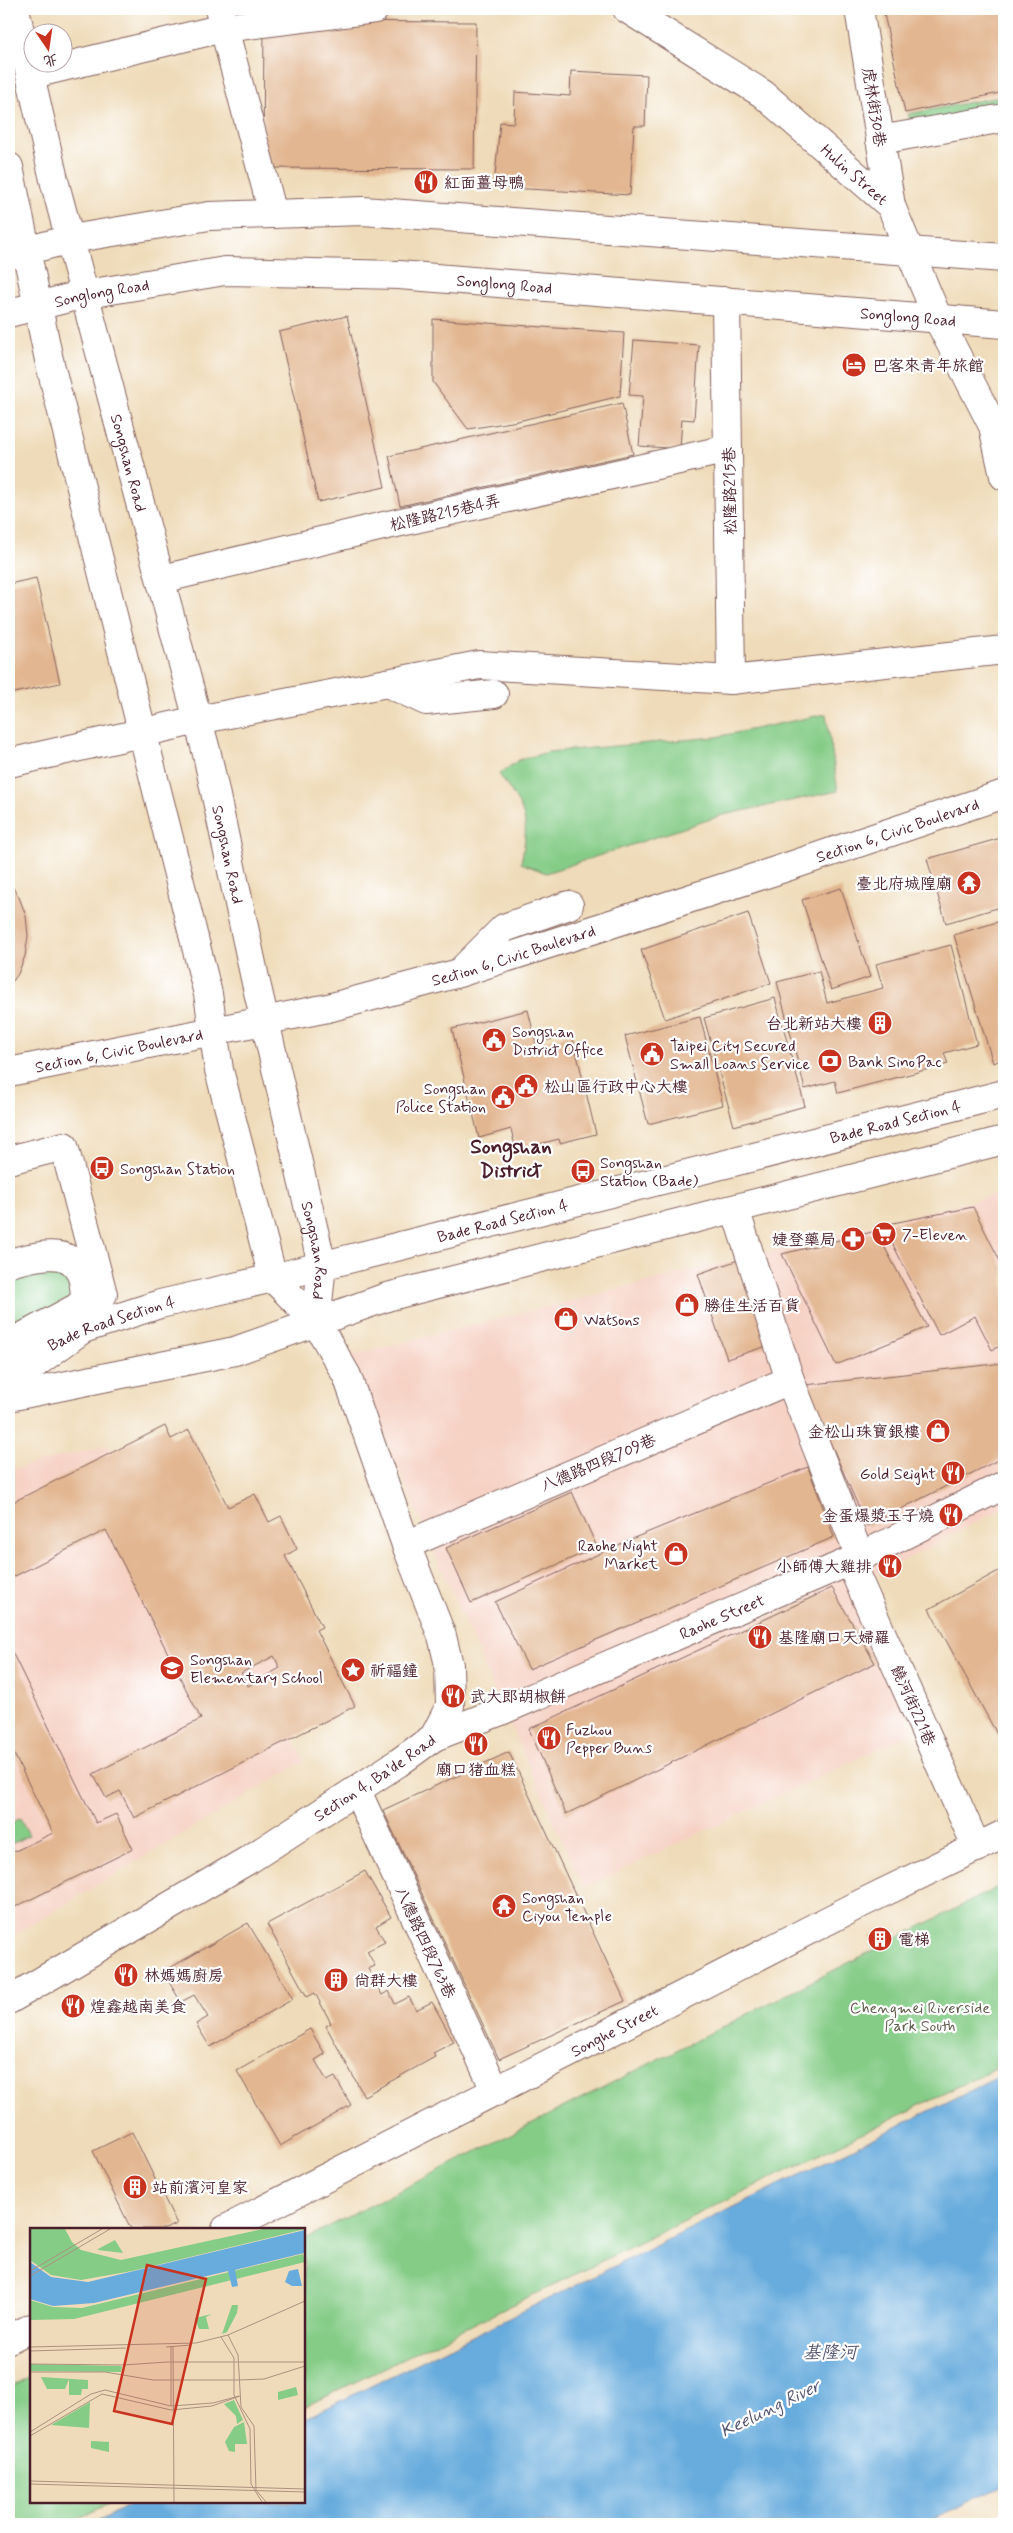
<svg xmlns="http://www.w3.org/2000/svg" width="1013" height="2533" viewBox="0 0 1013 2533" font-family="Mynerve,'LXGW WenKai TC',sans-serif">
<style>
.built{fill:#f6d2c4}
.green{fill:#85cc87;stroke:#687659}
.water{fill:#67acdd;stroke:#586684}
.building{fill:#e2b690;fill-rule:evenodd}
.lines{fill:none;stroke-linecap:round;stroke-linejoin:round}
.minor-casing{stroke:#84615d;stroke-width:30}
.major-casing{stroke:#84615d;stroke-width:30}
.minor{stroke:#fff;stroke-width:28}
.major{stroke:#fff;stroke-width:28}
.labels{text-anchor:middle;stroke-width:4.5;stroke-linejoin:round;paint-order:stroke}
.street-label{font-size:16px;fill:#4a1f2b;stroke:#fff}
.poi-label{font-size:16px;fill:#4a1f2b;stroke:#fff;text-anchor:start}
.park-label{font-size:16px;fill:#5f5c4b;stroke:#fff}
.water-label{font-size:18px;font-style:italic;fill:#565772;stroke:#fff}
.district-label{font-size:21px;font-weight:bold;fill:#4a1f2b;stroke:#fff}
.inset-road{fill:none;stroke:#ad9080;stroke-width:1}
.view{fill:#c8321e;fill-opacity:0.15;stroke:#c8321e;stroke-width:2.5}
.inset-edge{fill:none;stroke:#4a1f2b;stroke-width:2.5}
</style>
<rect width="100%" height="100%" fill="#fff"/>
<filter id="ink" filterUnits="userSpaceOnUse"><feTurbulence type="fractalNoise" baseFrequency=".02" numOctaves="2"/><feDisplacementMap in="SourceGraphic" scale="10" xChannelSelector="R" yChannelSelector="G"/><feConvolveMatrix kernelMatrix="1 2 1 2 8 2 1 2 1" color-interpolation-filters="sRGB"/></filter>
<filter id="wash" filterUnits="userSpaceOnUse"><feTurbulence type="fractalNoise" baseFrequency=".0096" numOctaves="4" result="noise"/><feDisplacementMap in="SourceGraphic" scale="20" xChannelSelector="R" yChannelSelector="G"/><feGaussianBlur stdDeviation="1.12" result="paint"/><feColorMatrix in="noise" values="0 0 0 0 0 0 0 0 0 0 0 0 0 0 0 0 0 1.4 0 .05"/><feComposite in="paint" operator="in"/></filter>
<g filter="url(#wash)">
<rect width="100%" height="100%" fill="#efdbb9"/>
<path class="built" d="M 1004,1193 L 1004,1507 L 859,1585 L 912,1733 L 584,1888 L 501,1705 L 349,1356 Z
M 165,1426 L 172,1439 L 189,1430 L 228,1507 L 255,1494 L 322,1627 L 316,1630 L 355,1706 L 293,1738 L 304,1761 L 9,1938 L 9,1470 L 108,1445 L 112,1452 Z"/>
<path class="green" d="M 1004,96 L 1004,107 L 911,125 L 908,114 Z
M 826,714 L 838,791 L 723,815 L 546,873 L 521,863 C 530,817 526,812 499,774 L 519,760 L 548,752 L 716,737 Z
M 49,1263 L 70,1276 L 72,1292 L 69,1299 L 9,1333 L 9,1273 Z
M 20,1818 L 29,1835 L 9,1845 L 9,1824 Z
M 1004,1884 L 1004,2064 L 304,2407 L 304,2239 Z
M 31,2377 L 31,2502 L 112,2502 L 67,2524 L 9,2524 L 9,2388 Z"/>
<path class="water" d="M 1004,2074 L 1004,2484 L 924,2524 L 91,2524 L 136,2502 L 304,2502 L 304,2419 Z"/>
<g id="blocks">
<path class="building" d="M 883,9 L 1004,9 L 1004,92 L 905,113 Z
M 264,21 L 476,22 L 474,169 L 263,168 Z
M 571,71 L 647,75 L 645,126 L 634,126 L 630,195 L 494,187 L 500,122 L 514,123 L 515,92 L 570,96 Z
M 347,316 L 385,487 L 318,502 L 279,332 Z
M 433,319 L 624,333 L 620,396 L 518,421 L 468,429 L 433,382 Z
M 634,340 L 699,345 L 694,420 L 682,419 L 680,449 L 639,446 L 643,396 L 629,395 Z
M 622,403 L 633,454 L 400,506 L 389,456 Z
M 36,578 L 60,683 L 9,694 L 9,584 Z
M 1001,838 L 1004,851 L 1004,906 L 946,923 L 927,859 Z
M 9,882 L 19,897 L 26,916 L 28,936 L 25,956 L 18,974 L 9,986 Z
M 841,888 L 870,977 L 831,990 L 802,900 Z
M 748,913 L 771,983 L 665,1019 L 641,950 Z
M 1004,920 L 1004,1059 L 993,1063 L 954,935 Z
M 951,945 L 977,1044 L 944,1053 L 948,1064 L 838,1093 L 835,1081 L 805,1089 L 777,982 L 819,971 L 827,1003 L 883,988 L 876,964 Z
M 775,998 L 805,1106 L 734,1126 L 704,1018 Z
M 528,1010 L 536,1043 L 572,1034 L 596,1134 L 560,1143 L 559,1139 L 516,1150 L 511,1129 L 479,1138 L 452,1029 Z
M 700,1017 L 723,1105 L 648,1124 L 625,1036 Z
M 973,1207 L 1004,1269 L 1004,1344 L 992,1350 L 975,1316 L 939,1335 L 883,1225 Z
M 876,1231 L 927,1327 L 836,1365 L 782,1254 Z
M 744,1258 L 773,1344 L 727,1359 L 698,1274 Z
M 1004,1363 L 1004,1457 L 867,1526 L 805,1385 Z
M 165,1426 L 171,1439 L 189,1430 L 228,1507 L 255,1494 L 269,1522 L 281,1516 L 297,1549 L 285,1556 L 322,1627 L 316,1630 L 355,1706 L 134,1818 L 120,1791 L 106,1798 L 93,1774 L 201,1719 L 106,1530 L 9,1579 L 9,1504 ZM 274,1656 L 280,1668 L 248,1686 L 241,1673 Z
M 808,1467 L 834,1537 L 529,1669 L 495,1602 L 629,1540 Z
M 572,1492 L 597,1547 L 471,1603 L 446,1548 Z
M 1004,1568 L 1004,1747 L 929,1609 Z
M 832,1588 L 875,1663 L 566,1814 L 529,1729 Z
M 9,1646 L 96,1823 L 116,1814 L 133,1849 L 9,1910 L 9,1854 L 53,1833 L 9,1744 Z
M 509,1752 L 625,2001 L 499,2059 L 383,1810 Z
M 365,1871 L 391,1917 L 376,1926 L 385,1942 L 367,1951 L 375,1966 L 368,1969 L 382,1995 L 389,1991 L 395,2004 L 409,1997 L 416,2010 L 432,2002 L 454,2042 L 433,2053 L 435,2057 L 364,2096 L 326,2026 L 331,2023 L 315,1993 L 307,1997 L 267,1924 Z
M 248,1923 L 293,1999 L 210,2047 L 196,2024 L 208,2017 L 194,1995 L 181,2002 L 163,1972 Z
M 883,1929 L 890,1941 L 876,1948 L 870,1936 Z
M 310,2029 L 325,2054 L 315,2060 L 327,2081 L 335,2077 L 351,2105 L 280,2146 L 237,2071 Z
M 132,2132 L 177,2224 L 165,2229 L 131,2229 L 93,2151 Z"/>
</g>
</g>
<g filter="url(#ink)">
<use href="#blocks" fill-opacity="0" stroke="#84615d" stroke-width="1"/>
<g class="lines">
<defs>
<g id="minor">
<path d="M 219,9 L 273,214"/>
<path id="s1" d="M 627,9 L 763,94 L 891,206 L 938,319 L 993,426 L 1004,476"/>
<path d="M 859,9 L 891,206"/>
<path d="M 30,75 L 223,28 L 375,9"/>
<path d="M 880,140 L 1004,118"/>
<path d="M 9,255 L 71,239 L 209,216 L 363,211 L 1004,258"/>
<path d="M 726,301 L 731,680"/>
<path id="s2" d="M 9,313 L 81,295 L 225,271 L 399,275 L 1004,324"/>
<path d="M 162,579 L 379,527 L 728,449"/>
<path d="M 387,683 L 426,701 L 494,694"/>
<path d="M 9,763 L 198,720 L 479,665 L 731,680 L 1004,650"/>
<path d="M 462,970 L 504,928 L 569,905"/>
<path id="s3" d="M 9,1072 L 328,1008 L 459,973 L 772,872 L 1004,794"/>
<path d="M 9,1160 L 64,1146 L 103,1294 L 83,1329 L 9,1383"/>
<path d="M 735,1209 L 790,1380 L 860,1557"/>
<path d="M 9,1263 C 48,1253 84,1243 85,1299 L 78,1307 L 9,1344"/>
<path d="M 406,1545 L 790,1380"/>
<path d="M 850,1562 L 977,1848"/>
<path id="s4" d="M 434,1737 L 501,1711 L 860,1557 L 1004,1485"/>
<path d="M 357,1791 L 496,2092"/>
<path id="s5" d="M 9,2000 L 250,1859 L 398,1763 L 434,1737 L 450,1706 L 449,1665 L 442,1636 L 406,1545 L 347,1376 L 316,1322"/>
<path id="s6" d="M 226,2229 L 862,1903 L 1004,1834"/>
<path d="M 9,2339 L 31,2328"/>
</g>
<g id="major">
<path id="s7" d="M 15,9 L 55,184 L 207,754 L 256,983 L 322,1265 L 316,1322"/>
<path d="M 9,167 L 49,360 L 208,994 L 219,1070 L 273,1278 L 316,1322"/>
<path id="s8" d="M 9,1365 L 83,1329 L 160,1304 L 273,1278 L 1004,1094"/>
<path d="M 9,1397 L 235,1351 L 387,1297 L 1004,1140"/>
</g>
</defs>
<use href="#minor" class="minor-casing"/>
<use href="#major" class="major-casing"/>
<use href="#minor" class="minor"/>
<use href="#major" class="major"/>
</g>
</g>
<defs>
<symbol id="restaurant-disc" viewBox="-11 -11 22 22"><circle r="9.5" fill="#c8321e" stroke="#fff"/><path d="M-5-6h1v4h1v-4h1v4h1v-4h1v5L-1.5 .5V6h-2V.5L-5-1ZM5-6V6H3V1.5H1.5Q1.5-4 5-6Z" fill="#fff"/></symbol>
<symbol id="hotel-disc" viewBox="-11 -11 22 22"><circle r="9.5" fill="#c8321e" stroke="#fff"/><path d="M-6-4.5h1.5V1H6V5H4.5V3h-9V5H-6ZM-4 0a1.8 1.8 0 1 1 3.6 0ZM.5 0V-2.5h3Q6-2.5 6 0Z" fill="#fff"/></symbol>
<symbol id="temple-disc" viewBox="-11 -11 22 22"><circle r="9.5" fill="#c8321e" stroke="#fff"/><path d="M0-6L5-2H3V0L6.5 2.5H4V6H1.5V3h-3V6H-4V2.5H-6.5L-3 0V-2H-5Z" fill="#fff"/></symbol>
<symbol id="building-disc" viewBox="-11 -11 22 22"><circle r="9.5" fill="#c8321e" stroke="#fff"/><path d="M-4-6H4V6H1V3H-1V6H-4ZM-2.5-4.3h1.7v1.8h-1.7ZM.8-4.3h1.7v1.8H.8ZM-2.5-1h1.7V.8h-1.7ZM.8-1h1.7V.8H.8Z" fill="#fff"/></symbol>
<symbol id="civic-disc" viewBox="-11 -11 22 22"><circle r="9.5" fill="#c8321e" stroke="#fff"/><path d="M-.6-6.5H3V-4.5H.6V-3L4-1V1h2V6H-6V1h2V-1L-.6-3ZM-1.2 2.5V6h2.4V2.5Z" fill="#fff"/></symbol>
<symbol id="bank-disc" viewBox="-11 -11 22 22"><circle r="9.5" fill="#c8321e" stroke="#fff"/><path d="M-6-4H6V4H-6ZM0-2.3a2.3 2.3 0 1 0 0 4.6a2.3 2.3 0 1 0 0-4.6Z" fill="#fff"/></symbol>
<symbol id="bus-disc" viewBox="-11 -11 22 22"><circle r="9.5" fill="#c8321e" stroke="#fff"/><path d="M-5-6H5V4H4V6H2V4H-2V6H-4V4H-5ZM-3.5-4V0h7V-4ZM-3.5 1.2v1.5H-2V1.2ZM2 1.2v1.5H3.5V1.2Z" fill="#fff"/></symbol>
<symbol id="supermarket-disc" viewBox="-11 -11 22 22"><circle r="9.5" fill="#c8321e" stroke="#fff"/><path d="M-6-5.5h2.5l.6 2H6L4.5 2H-2.5L-4.4-4H-6ZM-1.5 3.2a1.3 1.3 0 1 0 .1 0ZM3 3.2a1.3 1.3 0 1 0 .1 0Z" fill="#fff"/></symbol>
<symbol id="pharmacy-disc" viewBox="-11 -11 22 22"><circle r="9.5" fill="#c8321e" stroke="#fff"/><path d="M-2-6h4v4h4v4h-4v4h-4v-4h-4v-4h4Z" fill="#fff"/></symbol>
<symbol id="shop-disc" viewBox="-11 -11 22 22"><circle r="9.5" fill="#c8321e" stroke="#fff"/><path d="M-5-2.5h2.3a2.7 3.5 0 0 1 5.4 0H5L5.5 6h-11ZM-1.5-2.5h3a1.5 2.3 0 0 0-3 0Z" fill="#fff"/></symbol>
<symbol id="school-disc" viewBox="-11 -11 22 22"><circle r="9.5" fill="#c8321e" stroke="#fff"/><path d="M0-5L7-2L0 1L-7-2ZM-4 1L0 2.5L4 1V4Q0 6-4 4Z" fill="#fff"/></symbol>
<symbol id="sight-disc" viewBox="-11 -11 22 22"><circle r="9.5" fill="#c8321e" stroke="#fff"/><path d="M0-6L1.8-2.2L6-1.7L2.9 1.2L3.7 5.4L0 3.3L-3.7 5.4L-2.9 1.2L-6-1.7L-1.8-2.2Z" fill="#fff"/></symbol>
</defs>
<g fill-rule="evenodd">
<use href="#restaurant-disc" x="412" y="168" width="28" height="28"/>
<use href="#hotel-disc" x="840" y="351" width="28" height="28"/>
<use href="#temple-disc" x="955" y="869" width="28" height="28"/>
<use href="#building-disc" x="866" y="1009" width="28" height="28"/>
<use href="#civic-disc" x="480" y="1026" width="28" height="28"/>
<use href="#civic-disc" x="638" y="1040" width="28" height="28"/>
<use href="#bank-disc" x="816" y="1047" width="28" height="28"/>
<use href="#civic-disc" x="512" y="1072" width="28" height="28"/>
<use href="#civic-disc" x="489" y="1083" width="28" height="28"/>
<use href="#bus-disc" x="88" y="1154" width="28" height="28"/>
<use href="#bus-disc" x="569" y="1157" width="28" height="28"/>
<use href="#supermarket-disc" x="870" y="1220" width="28" height="28"/>
<use href="#pharmacy-disc" x="839" y="1225" width="28" height="28"/>
<use href="#shop-disc" x="673" y="1291" width="28" height="28"/>
<use href="#shop-disc" x="552" y="1305" width="28" height="28"/>
<use href="#shop-disc" x="924" y="1417" width="28" height="28"/>
<use href="#restaurant-disc" x="939" y="1459" width="28" height="28"/>
<use href="#restaurant-disc" x="937" y="1501" width="28" height="28"/>
<use href="#shop-disc" x="662" y="1540" width="28" height="28"/>
<use href="#restaurant-disc" x="876" y="1552" width="28" height="28"/>
<use href="#restaurant-disc" x="746" y="1623" width="28" height="28"/>
<use href="#school-disc" x="158" y="1654" width="28" height="28"/>
<use href="#sight-disc" x="339" y="1656" width="28" height="28"/>
<use href="#restaurant-disc" x="439" y="1682" width="28" height="28"/>
<use href="#restaurant-disc" x="535" y="1724" width="28" height="28"/>
<use href="#restaurant-disc" x="462" y="1730" width="28" height="28"/>
<use href="#temple-disc" x="490" y="1892" width="28" height="28"/>
<use href="#building-disc" x="866" y="1925" width="28" height="28"/>
<use href="#restaurant-disc" x="112" y="1961" width="28" height="28"/>
<use href="#building-disc" x="322" y="1966" width="28" height="28"/>
<use href="#restaurant-disc" x="59" y="1992" width="28" height="28"/>
<use href="#building-disc" x="121" y="2173" width="28" height="28"/>
</g>
<g class="labels">
<g class="street-label">
<text transform="translate(875 107) rotate(81)" y="6">虎林街30巷</text>
<text dy="6" stroke="none"><textPath href="#s1" startOffset="282">Hulin Street</textPath></text>
<text dy="6" stroke="none"><textPath href="#s2" startOffset="500">Songlong Road</textPath></text>
<text dy="6" stroke="none"><textPath href="#s2" startOffset="95">Songlong Road</textPath></text>
<text dy="6" stroke="none"><textPath href="#s2" startOffset="905">Songlong Road</textPath></text>
<text dy="6" stroke="none"><textPath href="#s7" startOffset="468">Songshan Road</textPath></text>
<text transform="translate(729 491) rotate(-91)" y="6">松隆路215巷</text>
<text transform="translate(445 512) rotate(-13)" y="6">松隆路215巷4弄</text>
<text dy="6" stroke="none"><textPath href="#s3" startOffset="922">Section 6, Civic Boulevard</textPath></text>
<text dy="6" stroke="none"><textPath href="#s7" startOffset="872">Songshan Road</textPath></text>
<text dy="6" stroke="none"><textPath href="#s3" startOffset="518">Section 6, Civic Boulevard</textPath></text>
<text dy="6" stroke="none"><textPath href="#s3" startOffset="112">Section 6, Civic Boulevard</textPath></text>
<text dy="6" stroke="none"><textPath href="#s8" startOffset="921">Bade Road Section 4</textPath></text>
<text dy="6" stroke="none"><textPath href="#s8" startOffset="516">Bade Road Section 4</textPath></text>
<text dy="6" stroke="none"><textPath href="#s7" startOffset="1278">Songshan Road</textPath></text>
<text dy="6" stroke="none"><textPath href="#s8" startOffset="111">Bade Road Section 4</textPath></text>
<text transform="translate(598 1462) rotate(-23)" y="6">八德路四段709巷</text>
<text dy="6" stroke="none"><textPath href="#s4" startOffset="312">Raohe Street</textPath></text>
<text transform="translate(914 1705) rotate(66)" y="6">饒河街221巷</text>
<text dy="6" stroke="none"><textPath href="#s5" startOffset="428">Section 4, Ba'de Road</textPath></text>
<text transform="translate(426 1942) rotate(65)" y="6">八德路四段763巷</text>
<text dy="6" stroke="none"><textPath href="#s6" startOffset="436">Songhe Street</textPath></text>
</g>
<g class="poi-label">
<text x="444" y="188">紅面薑母鴨</text>
<text x="872" y="371">巴客來青年旅館</text>
<text x="952" y="889" text-anchor="end">臺北府城隍廟</text>
<text x="862" y="1029" text-anchor="end">台北新站大樓</text>
<text x="512" y="1037">Songshan<tspan x="512" dy="18">District Office</tspan></text>
<text x="670" y="1051">Taipei City Secured<tspan x="670" dy="18">Small Loans Service</tspan></text>
<text x="848" y="1067">Bank SinoPac</text>
<text x="544" y="1092">松山區行政中心大樓</text>
<text x="486" y="1094" text-anchor="end">Songshan<tspan x="486" dy="18">Police Station</tspan></text>
<text x="600" y="1168">Songshan<tspan x="600" dy="18">Station (Bade)</tspan></text>
<text x="120" y="1174">Songshan Station</text>
<text x="902" y="1240">7-Eleven</text>
<text x="836" y="1245" text-anchor="end">婕登藥局</text>
<text x="704" y="1311">勝佳生活百貨</text>
<text x="584" y="1325">Watsons</text>
<text x="920" y="1437" text-anchor="end">金松山珠寶銀樓</text>
<text x="936" y="1479" text-anchor="end">Gold Seight</text>
<text x="934" y="1521" text-anchor="end">金蛋爆漿玉子燒</text>
<text x="658" y="1551" text-anchor="end">Raohe Night<tspan x="658" dy="18">Market</tspan></text>
<text x="872" y="1572" text-anchor="end">小師傅大雞排</text>
<text x="778" y="1643">基隆廟口天婦羅</text>
<text x="190" y="1665">Songshan<tspan x="190" dy="18">Elementary School</tspan></text>
<text x="370" y="1676">祈福鐘</text>
<text x="470" y="1702">武大郎胡椒餅</text>
<text x="566" y="1735">Fuzhou<tspan x="566" dy="18">Pepper Buns</tspan></text>
<text x="476" y="1775" text-anchor="middle">廟口猪血糕</text>
<text x="522" y="1903">Songshan<tspan x="522" dy="18">Ciyou Temple</tspan></text>
<text x="898" y="1945">電梯</text>
<text x="144" y="1981">林媽媽廚房</text>
<text x="354" y="1986">尚群大樓</text>
<text x="90" y="2012">煌鑫越南美食</text>
<text x="152" y="2193">站前濱河皇家</text>
</g>
<g class="park-label">
<text x="920" y="2013">Chengmei Riverside<tspan x="920" dy="18">Park South</tspan></text>
</g>
<g class="water-label">
<text x="830" y="2358">基隆河</text>
<text transform="translate(770 2408) rotate(-26)" y="6">Keelung River</text>
</g>
<g class="district-label">
<text x="511" y="1153">Songshan<tspan x="511" dy="24">District</tspan></text>
</g>
</g>
<g transform="translate(30 2228)">
<rect width="275" height="275" fill="#efdbb9"/>
<path d="M 0,1 L 35,1 L 42,14 L 51,22 L 91,32 L 233,1 L 275,1 L 102,43 L 51,52 L 21,47 L 0,32 ZM 85,12 L 93,25 L 68,22 L 68,21 ZM 273,26 L 275,34 L 44,91 L 0,92 L 0,72 L 23,79 L 52,80 ZM 202,77 L 208,77 L 207,85 L 197,104 L 192,106 ZM 182,86 L 176,89 L 179,101 L 169,101 L 165,90 ZM 0,136 L 91,138 L 92,139 L 91,144 L 0,143 ZM 11,149 L 58,152 L 58,161 L 52,161 L 51,167 L 39,167 L 39,151 L 35,161 L 17,161 ZM 266,159 L 268,167 L 248,172 L 248,164 ZM 204,172 L 213,192 L 207,196 L 206,188 L 194,176 ZM 60,174 L 59,200 L 21,197 ZM 214,194 L 217,216 L 205,216 L 205,224 L 199,223 L 195,214 L 204,199 ZM 61,213 L 79,214 L 79,224 L 61,220 Z" fill="#85cc87"/>
<path d="M 275,2 L 275,28 L 274,25 L 205,42 L 208,58 L 202,59 L 198,43 L 64,75 L 23,78 L 0,71 L 0,34 L 21,49 L 58,54 ZM 268,41 L 272,58 L 262,58 L 255,54 L 259,43 Z" fill="#67acdd"/>
<path class="inset-road" d="M 0,43 L 72,1M 0,48 L 80,1M 198,107 L 208,127 L 211,179 L 224,198 L 226,262 L 236,274M 191,109 L 204,130 L 204,167 L 220,201 L 221,256 L 232,274M 141,118 L 141,178M 143,118 L 144,274M 0,119 L 166,115 L 198,107 L 275,73M 136,119 L 161,117M 0,123 L 96,120M 0,136 L 93,137 L 137,134 L 275,134M 0,144 L 75,144 L 123,152 L 209,152 L 234,151 L 275,138M 0,204 L 61,166 L 75,162 L 141,178 L 183,175 L 209,168M 0,208 L 72,166 L 141,182 L 182,178 L 210,168M 0,253 L 275,261M 0,256 L 275,264"/>
<path class="view" d="M 117,37 L 176,51 L 142,196 L 84,183 Z"/>
<rect width="275" height="275" class="inset-edge"/>
</g>
<rect width="1013" height="2533" fill="none" stroke="#fff" stroke-width="30"/>
<g transform="translate(48 48) rotate(167)"><circle r="24" fill="#ffffff" stroke="#b7a5aa"/>
<path d="M0-4L9 19L0 12L-9 19Z" fill="#c8321e"/>
<text y="-8" font-size="14" font-weight="bold" text-anchor="middle" fill="#4a1f2b">北</text>
</g>
</svg>
